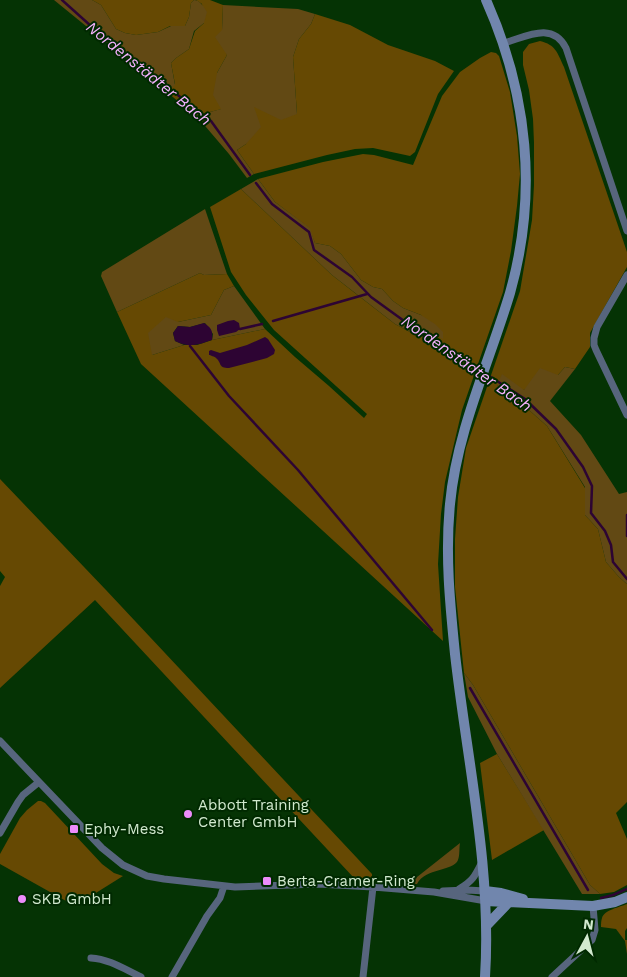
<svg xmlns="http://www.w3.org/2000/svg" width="627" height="977" viewBox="0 0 627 977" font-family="'Work Sans',sans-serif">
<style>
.green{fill:#664903}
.forest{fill:#624914}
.water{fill:#2d0433}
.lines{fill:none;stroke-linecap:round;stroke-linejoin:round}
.stream{stroke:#2d0433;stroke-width:2.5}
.street{stroke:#57657d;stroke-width:7}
.secondary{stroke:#7186ad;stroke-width:10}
.poi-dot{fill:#ec8cfa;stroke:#002900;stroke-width:2}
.labels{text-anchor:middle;stroke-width:4;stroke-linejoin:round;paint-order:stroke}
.poi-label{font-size:15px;fill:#d1e9ce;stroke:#002900;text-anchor:start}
.water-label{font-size:16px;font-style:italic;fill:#f5b2fe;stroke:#002900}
</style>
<rect width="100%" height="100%" fill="#053304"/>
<path class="green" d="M 92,0 L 194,0 L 191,3 L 189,17 L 185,26 L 170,26 L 158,32 L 136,35 L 125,33 L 116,29 L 101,5 Z
M 196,0 L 210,0 L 223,5 L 222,30 L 227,55 L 217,73 L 222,109 L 210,112 L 200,120 L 167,92 L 175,84 L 171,63 L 176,58 L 189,49 L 195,31 L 204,23 L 202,4 Z
M 315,14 L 350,25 L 388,45 L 435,61 L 454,71 L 438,94 L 415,152 L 410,156 L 373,148 L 355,149 L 327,155 L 254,174 L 237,150 L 246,144 L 254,106 L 297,114 L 293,57 L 299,39 L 311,24 Z
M 540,41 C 556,45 557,52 564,67 L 627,252 L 627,267 L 590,333 L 590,347 L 575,369 L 565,367 L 558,375 L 524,390 L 497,385 L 520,402 L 547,426 L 585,488 L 585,515 L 598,529 L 606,562 L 619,577 L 627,584 L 627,802 L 616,813 L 627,839 L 627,885 L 614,892 L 600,894 L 590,885 L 473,685 L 464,673 L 455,587 L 455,539 L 458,497 L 466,448 L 520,291 L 532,220 L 534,185 L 534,143 L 533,119 L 529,90 L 523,65 L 523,52 L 529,44 Z
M 491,52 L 496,53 L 499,56 L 510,92 L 517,136 L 520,174 L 517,206 L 511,251 L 503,292 L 462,410 L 445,482 L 441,514 L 438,564 L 443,641 L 141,364 L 117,312 L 200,273 L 204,275 L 227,274 L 234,286 L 224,290 L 211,315 L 178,322 L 152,355 L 184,345 L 197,345 L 212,340 L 265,329 L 295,357 L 329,386 L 364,418 L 367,414 L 274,330 L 246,295 L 231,272 L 210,207 L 241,189 L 332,275 L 355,293 L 395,324 L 419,337 L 434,335 L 421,315 L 403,308 L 393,301 L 382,289 L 373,287 L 361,280 L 341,254 L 330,246 L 315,243 L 309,228 L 275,202 L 258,179 L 323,162 L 363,154 L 374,155 L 413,165 L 442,96 L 460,72 L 480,58 Z
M 0,479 L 106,590 L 372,874 L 372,879 L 354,878 L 95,600 L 0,688 L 0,586 L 5,577 L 0,571 Z
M 497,754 L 544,830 L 492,860 L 480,763 Z
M 38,801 L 41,801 L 45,803 L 102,864 L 114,873 L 123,876 L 75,906 L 0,864 L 0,854 L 20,818 L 27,810 Z
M 627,904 L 627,928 L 625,931 L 625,940 L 627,940 L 627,954 L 625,941 L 616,929 L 601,927 C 601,924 601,921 602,918 C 604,910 620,907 627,904 Z"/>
<path class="forest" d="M 54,0 L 92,0 L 101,5 L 116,29 L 125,33 L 136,35 L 158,32 L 171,26 L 185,26 L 189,17 L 191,3 L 194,0 C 200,0 204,7 207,12 L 204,23 L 194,31 L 189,49 L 176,58 L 171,63 L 175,85 L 167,92 Z
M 223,5 L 298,9 L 315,14 L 311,24 L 299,39 L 293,57 L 297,114 L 281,120 L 254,107 L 261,127 L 246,144 L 237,150 L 254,174 L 247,178 L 229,154 L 200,120 L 210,112 L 221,109 L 213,95 L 217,73 L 227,55 L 215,37 L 222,30 Z
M 258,179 L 275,202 L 310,228 L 315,243 L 330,246 L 341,254 L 361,280 L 373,287 L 382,289 L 393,301 L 403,308 L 421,315 L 435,324 L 443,332 L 443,339 L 434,335 L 419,337 L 395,324 L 332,275 L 241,189 Z
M 205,209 L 227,274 L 204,275 L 200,273 L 117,312 L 101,276 L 102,272 Z
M 234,286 L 265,329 L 212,340 L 213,334 L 205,323 L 190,327 L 178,326 L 173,333 L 175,341 L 184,345 L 152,355 L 148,333 L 166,317 L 178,322 L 211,315 L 224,290 Z
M 565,367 L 575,369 L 550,401 L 581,435 L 619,494 L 627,492 L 627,584 L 619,577 L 606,562 L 598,529 L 585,515 L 585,487 L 547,426 L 520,402 L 497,385 L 502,374 L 524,390 L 540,368 L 558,375 Z
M 464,673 L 473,685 L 590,885 L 600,894 L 582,894 L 497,754 L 468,697 Z
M 460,843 C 459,848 460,855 458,860 C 454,871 425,868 417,884 L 402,883 L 412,881 Z"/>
<path class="water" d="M 234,320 L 239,323 L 240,329 L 236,332 L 219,336 L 217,330 L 217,325 L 228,321 Z
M 204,323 C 212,328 213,332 212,340 C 197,345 190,348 175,341 L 173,333 L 178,326 L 190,327 Z
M 265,337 L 268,339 L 275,350 L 274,354 L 267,358 L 229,368 C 218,368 222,363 216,358 C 215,357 210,355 209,355 L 209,351 L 211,350 L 220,353 L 247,345 Z"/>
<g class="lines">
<path class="stream" d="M 62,0 L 101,35 L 211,121 L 250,175
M 256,183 L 272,204 L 309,232 L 314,250 L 352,277 L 371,297 L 429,339 L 481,371
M 273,321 L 367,294
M 240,329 L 262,324
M 190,346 L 229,396 L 298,470 L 432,630
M 486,374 L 525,399 L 556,429 L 583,467 L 592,486 L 591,513 L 605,531 L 611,545 L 613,562 L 627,579
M 627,515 L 627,536
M 470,688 L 588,890
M 601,898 L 613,895 L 627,889"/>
<path class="street" d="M 504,43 C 526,37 552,21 566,48 L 627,231
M 627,275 L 597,327 L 594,338 L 594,345 L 596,350 L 627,415
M 0,741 L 102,848 L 123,865 L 147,876 L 164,879 L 235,887 L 318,884 L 373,887 L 434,892 L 486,901
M 0,833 L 18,802 L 23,795 L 39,782
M 459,889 C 473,881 475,876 482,862
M 443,891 L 467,890 L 485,891
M 91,958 C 109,959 124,969 141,977
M 172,977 L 207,916 L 220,898 L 224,886
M 363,977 L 373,887
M 552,977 L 592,940 L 595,930 L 593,906"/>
<path class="secondary" d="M 485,891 L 501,893 L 523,899
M 486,901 L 593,906 L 615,902 L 627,897
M 487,925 L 509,902
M 485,977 C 492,869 467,761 455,654 C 450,604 445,555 450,504 C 457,430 489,363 510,293 C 538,194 528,94 486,0"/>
</g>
<g class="poi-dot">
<circle cx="188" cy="814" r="5"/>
<rect x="69" y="824" width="10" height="10" rx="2.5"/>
<rect x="262" y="876" width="10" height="10" rx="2.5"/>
<circle cx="22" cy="899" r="5"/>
</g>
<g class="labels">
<g class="poi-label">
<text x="198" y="810">Abbott Training<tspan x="198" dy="17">Center GmbH</tspan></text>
<text x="84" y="834">Ephy-Mess</text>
<text x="277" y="886">Berta-Cramer-Ring</text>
<text x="32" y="904">SKB GmbH</text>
</g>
<g class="water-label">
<text transform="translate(149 73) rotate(39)" y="6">Nordenstädter Bach</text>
<text transform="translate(467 363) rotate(35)" y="6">Nordenstädter Bach</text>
</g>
</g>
<g transform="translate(587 937) rotate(7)" stroke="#002900" stroke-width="4" paint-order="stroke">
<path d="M0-4L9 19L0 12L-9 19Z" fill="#d1e9ce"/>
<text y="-8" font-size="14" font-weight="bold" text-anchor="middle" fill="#d1e9ce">N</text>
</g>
</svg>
